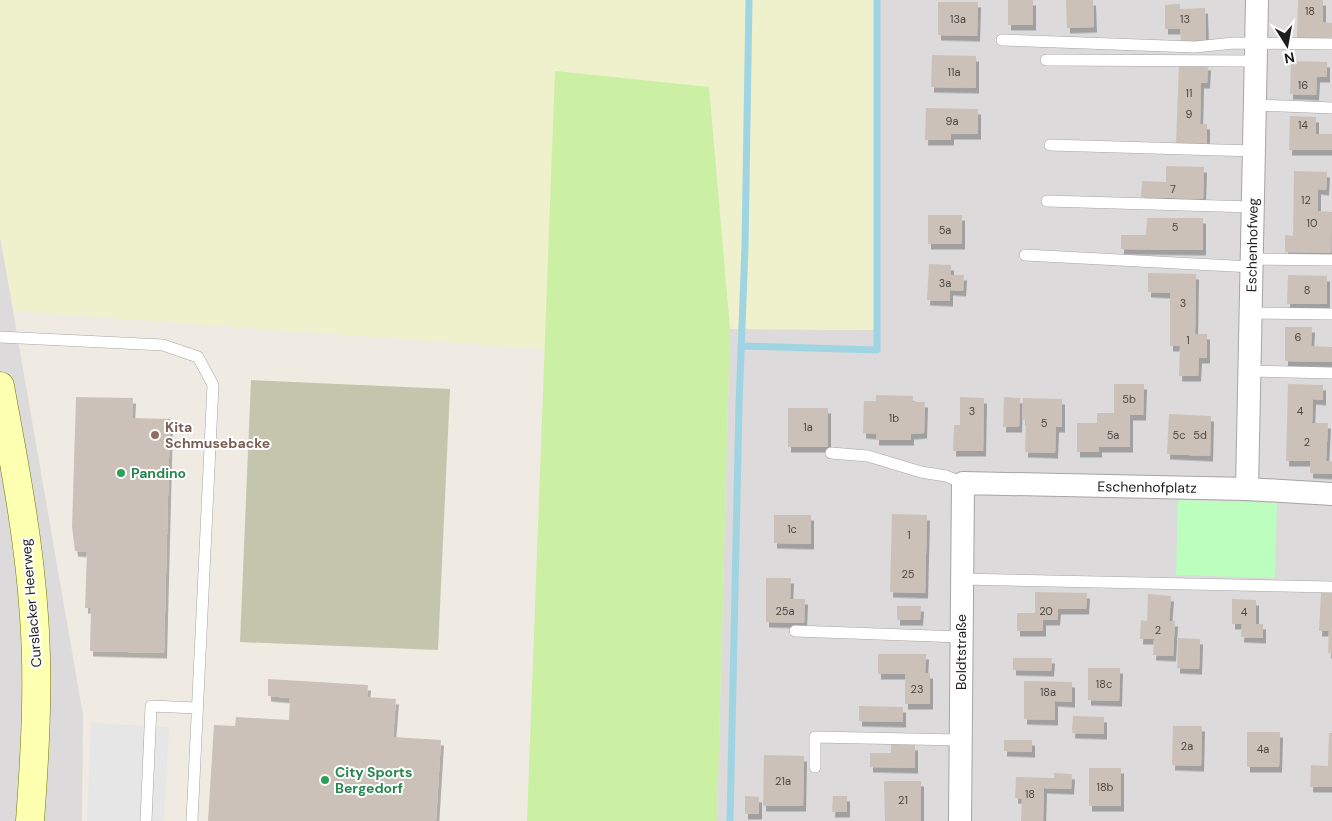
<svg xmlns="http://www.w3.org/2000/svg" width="1332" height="821" viewBox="0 0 1332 821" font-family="'DM Sans',sans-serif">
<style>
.residential{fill:#dcdada}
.construction{fill:#c5c4ad}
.farmland{fill:#eff0cc}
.grass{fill:#cbefa3}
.park{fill:#bbfebe}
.parking{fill:#e6e6e6}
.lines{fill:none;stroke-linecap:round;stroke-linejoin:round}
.stream{stroke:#9fd4e2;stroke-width:7}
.building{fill:#ccc1b8;filter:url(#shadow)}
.service-casing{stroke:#a5a5a5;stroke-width:12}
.minor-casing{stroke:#a5a5a5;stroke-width:24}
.secondary-casing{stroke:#707900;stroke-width:29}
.service{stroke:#fff;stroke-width:11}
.minor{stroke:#fff;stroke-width:22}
.secondary{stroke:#fdffb1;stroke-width:28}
.education-dot{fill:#8d6e63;stroke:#fff;stroke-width:2}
.leisure-dot{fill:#2e9e5b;stroke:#fff;stroke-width:2}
.labels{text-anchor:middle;stroke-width:4;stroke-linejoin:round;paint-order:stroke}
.number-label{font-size:11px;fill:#4a4744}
.street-label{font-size:14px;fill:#1e1e1e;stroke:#fff}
.education-label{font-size:14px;font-weight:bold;fill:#785e54;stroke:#fff;text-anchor:start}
.leisure-label{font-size:14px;font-weight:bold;fill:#27864d;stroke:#fff;text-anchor:start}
</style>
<defs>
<filter id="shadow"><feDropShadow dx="3" dy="5.5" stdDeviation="0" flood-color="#0004"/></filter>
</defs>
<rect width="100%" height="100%" fill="#f0ebe2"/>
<path class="residential" d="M 877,0 L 1332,0 L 1332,821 L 717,821 L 730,329 L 876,330 Z
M 0,236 L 83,715 L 82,821 L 0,821 Z"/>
<path class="construction" d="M 251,380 L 450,389 L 438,650 L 240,642 Z"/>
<path class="farmland" d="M 0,0 L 877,0 L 876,330 L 730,329 L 709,87 L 555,72 L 545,349 L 14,311 L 0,237 Z"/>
<path class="grass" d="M 555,71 L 709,87 L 730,329 L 717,821 L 527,821 Z"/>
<path class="park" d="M 1178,500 L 1277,503 L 1275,578 L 1176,575 Z"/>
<path class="parking" d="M 91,723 L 169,727 L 164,821 L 87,821 Z"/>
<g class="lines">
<path class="stream" d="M 741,346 L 877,350 L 877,0
M 730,821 L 739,405 L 745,247 L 749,0"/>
</g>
<path class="building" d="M 1008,0 L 1033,0 L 1033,25 L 1008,25 Z
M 1066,0 L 1093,0 L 1094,27 L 1067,28 Z
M 1298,0 L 1323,0 L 1323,22 L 1332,23 L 1332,40 L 1297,39 Z
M 938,2 L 978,2 L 977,36 L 938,35 Z
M 1180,4 L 1180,9 L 1205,8 L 1206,40 L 1181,41 L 1180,29 L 1165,29 L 1165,5 Z
M 932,55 L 976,56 L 976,88 L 931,87 Z
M 1291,61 L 1327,62 L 1327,77 L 1317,77 L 1316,95 L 1290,94 Z
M 1179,64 L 1208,65 L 1207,83 L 1201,83 L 1200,124 L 1207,124 L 1207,144 L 1176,143 Z
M 926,108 L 978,109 L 978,134 L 951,134 L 951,140 L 925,140 Z
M 1290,116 L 1316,117 L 1316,134 L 1332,134 L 1332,150 L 1289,150 Z
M 1166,166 L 1204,167 L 1203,199 L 1141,197 L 1142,181 L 1166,182 Z
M 1294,171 L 1327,172 L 1326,190 L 1318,189 L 1318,211 L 1332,212 L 1331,253 L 1285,252 L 1285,235 L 1293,236 Z
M 928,215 L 962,215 L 962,244 L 928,244 Z
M 1147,218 L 1203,218 L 1203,250 L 1121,249 L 1121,235 L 1146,235 Z
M 929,264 L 951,265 L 951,275 L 964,275 L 963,291 L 950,290 L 950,301 L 927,300 Z
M 1148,273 L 1196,274 L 1195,334 L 1207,334 L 1207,358 L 1199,358 L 1198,376 L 1179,376 L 1180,346 L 1170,346 L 1170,293 L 1148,292 Z
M 1288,275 L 1327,276 L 1327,304 L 1287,304 Z
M 1285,327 L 1312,327 L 1311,346 L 1332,347 L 1332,362 L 1285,361 Z
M 1114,384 L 1144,384 L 1143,415 L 1130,415 L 1130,447 L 1099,447 L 1099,452 L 1077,452 L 1077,423 L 1097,423 L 1097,413 L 1114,413 Z
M 1288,384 L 1323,385 L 1323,400 L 1313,399 L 1312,423 L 1328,423 L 1326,461 L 1332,461 L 1332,474 L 1310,473 L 1310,461 L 1286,461 Z
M 876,395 L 913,396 L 913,402 L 925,402 L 924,433 L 911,434 L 911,440 L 876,440 L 876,434 L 863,433 L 864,401 L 876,401 Z
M 76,397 L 133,398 L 132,418 L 170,419 L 164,653 L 90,651 L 91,608 L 85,608 L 87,552 L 75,551 L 72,527 Z
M 960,397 L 984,398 L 983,451 L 953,451 L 954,425 L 960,425 Z
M 1004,397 L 1020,398 L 1019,427 L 1003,427 Z
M 1023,398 L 1062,399 L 1062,427 L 1056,427 L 1055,453 L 1025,452 L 1026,420 L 1022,420 Z
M 788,408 L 828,408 L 828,447 L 788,447 Z
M 1169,414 L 1211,416 L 1210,456 L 1167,454 Z
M 892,514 L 927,515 L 925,593 L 890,592 Z
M 774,515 L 811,515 L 811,544 L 774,543 Z
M 766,578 L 791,578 L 790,599 L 805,599 L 804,623 L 766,622 Z
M 1035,592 L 1087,593 L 1086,609 L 1058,609 L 1057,620 L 1043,620 L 1043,631 L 1017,631 L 1017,613 L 1035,613 Z
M 1321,593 L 1332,593 L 1332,653 L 1328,653 L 1329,631 L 1319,631 Z
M 1148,594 L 1171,596 L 1169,621 L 1175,621 L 1173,656 L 1153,655 L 1154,639 L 1140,639 L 1141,620 L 1147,621 Z
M 1232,599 L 1256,600 L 1256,624 L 1263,624 L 1263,638 L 1241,637 L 1242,624 L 1232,624 Z
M 897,606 L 921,606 L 920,620 L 897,620 Z
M 1178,638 L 1200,639 L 1199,669 L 1177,668 Z
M 878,654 L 926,654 L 925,673 L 930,673 L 930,704 L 905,704 L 905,674 L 878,674 Z
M 1013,658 L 1052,658 L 1051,671 L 1013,670 Z
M 1088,668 L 1120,668 L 1119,701 L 1088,700 Z
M 268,679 L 368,685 L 367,697 L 396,699 L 393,737 L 441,740 L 436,821 L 208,821 L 214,725 L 235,726 L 236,717 L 289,720 L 290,698 L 268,696 Z
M 1024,681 L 1072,682 L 1072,702 L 1055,701 L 1055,720 L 1024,719 Z
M 859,706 L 903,707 L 903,722 L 859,721 Z
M 1073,716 L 1104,717 L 1104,734 L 1072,733 Z
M 1173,726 L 1202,726 L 1201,766 L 1172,765 Z
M 1247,732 L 1280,732 L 1279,767 L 1247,767 Z
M 1329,733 L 1332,733 L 1332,787 L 1310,787 L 1311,765 L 1328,766 Z
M 1004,740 L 1032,740 L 1032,752 L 1004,751 Z
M 891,744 L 915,745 L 915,768 L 870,767 L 870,753 L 891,753 Z
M 764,755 L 804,756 L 803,806 L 763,806 Z
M 1089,768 L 1121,768 L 1121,806 L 1089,806 Z
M 1054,773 L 1072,774 L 1071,789 L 1044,788 L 1043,821 L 1021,821 L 1022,799 L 1015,798 L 1016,777 L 1054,778 Z
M 884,781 L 921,781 L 921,821 L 885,821 Z
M 745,796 L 759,797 L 759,814 L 745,814 Z
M 833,796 L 847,796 L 847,812 L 832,812 Z"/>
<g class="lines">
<defs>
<path id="service" d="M 1002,40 L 1195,47 L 1234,43 L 1332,44
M 1046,60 L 1256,61
M 1255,105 L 1332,108
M 1050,145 L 1254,151
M 1047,201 L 1253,207
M 1025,255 L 1252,267
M 1252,259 L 1332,260
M 1251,313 L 1332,314
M 0,337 L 163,345 L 198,357 L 213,385 L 192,821
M 1249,371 L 1332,373
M 831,453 L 868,456 L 921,472 L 946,476 L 963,483
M 961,579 L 1332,587
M 795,631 L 961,637
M 815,767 L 815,737 L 960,740
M 146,821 L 151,706 L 197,708"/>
<path id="minor" d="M 1247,489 L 1257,0
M 960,821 L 963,483 L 1247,489 L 1332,494"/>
<path id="secondary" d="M 0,386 C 14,462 29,539 34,616 C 39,684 35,753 30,821"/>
</defs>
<use href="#service" class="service-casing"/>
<use href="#minor" class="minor-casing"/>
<use href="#secondary" class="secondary-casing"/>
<use href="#service" class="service"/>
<use href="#minor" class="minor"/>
<use href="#secondary" class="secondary"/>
</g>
<circle class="education-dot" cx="155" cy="435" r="5"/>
<g class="leisure-dot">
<circle cx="121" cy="473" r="5"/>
<circle cx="325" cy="780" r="5"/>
</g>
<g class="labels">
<g class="number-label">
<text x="1310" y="15">18</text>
<text x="958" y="23">13a</text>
<text x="1185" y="23">13</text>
<text x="954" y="76">11a</text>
<text x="1303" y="89">16</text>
<text x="1189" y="97">11</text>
<text x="1189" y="118">9</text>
<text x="952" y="125">9a</text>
<text x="1303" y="129">14</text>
<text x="1173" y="193">7</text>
<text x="1306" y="204">12</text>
<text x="1312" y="227">10</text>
<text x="1175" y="231">5</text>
<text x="945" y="234">5a</text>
<text x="945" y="287">3a</text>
<text x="1307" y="294">8</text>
<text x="1183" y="307">3</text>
<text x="1298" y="341">6</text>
<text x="1188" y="344">1</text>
<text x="1129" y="403">5b</text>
<text x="972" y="415">3</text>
<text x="1300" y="415">4</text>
<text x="894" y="422">1b</text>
<text x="1044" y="427">5</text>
<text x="808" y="431">1a</text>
<text x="1113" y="439">5a</text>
<text x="1179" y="439">5c</text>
<text x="1200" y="439">5d</text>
<text x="1307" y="446">2</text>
<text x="792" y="533">1c</text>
<text x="909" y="539">1</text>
<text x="908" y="578">25</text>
<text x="785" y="615">25a</text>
<text x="1046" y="615">20</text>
<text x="1244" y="616">4</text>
<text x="1158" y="634">2</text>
<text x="1104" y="688">18c</text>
<text x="917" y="693">23</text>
<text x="1048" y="696">18a</text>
<text x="1187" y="750">2a</text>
<text x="1263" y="753">4a</text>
<text x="783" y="785">21a</text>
<text x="1105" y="791">18b</text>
<text x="1030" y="798">18</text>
<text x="903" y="804">21</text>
</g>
<g class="street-label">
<text transform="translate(1252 245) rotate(-89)" y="5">Eschenhofweg</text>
<text transform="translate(1147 487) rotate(1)" y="5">Eschenhofplatz</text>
<text transform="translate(31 603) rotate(-95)" y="5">Curslacker Heerweg</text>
<text transform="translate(961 652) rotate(-90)" y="5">Boldtstraße</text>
</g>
<g class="education-label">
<text x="165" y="432">Kita<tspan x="165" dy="16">Schmusebacke</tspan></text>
</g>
<g class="leisure-label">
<text x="131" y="478">Pandino</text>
<text x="335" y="777">City Sports<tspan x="335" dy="16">Bergedorf</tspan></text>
</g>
</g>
<g transform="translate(1287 45) rotate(169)" stroke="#ffffff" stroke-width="4" paint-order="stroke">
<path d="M0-4L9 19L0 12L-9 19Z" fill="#1e1e1e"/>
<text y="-8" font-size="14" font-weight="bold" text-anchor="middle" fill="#1e1e1e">N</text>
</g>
</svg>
